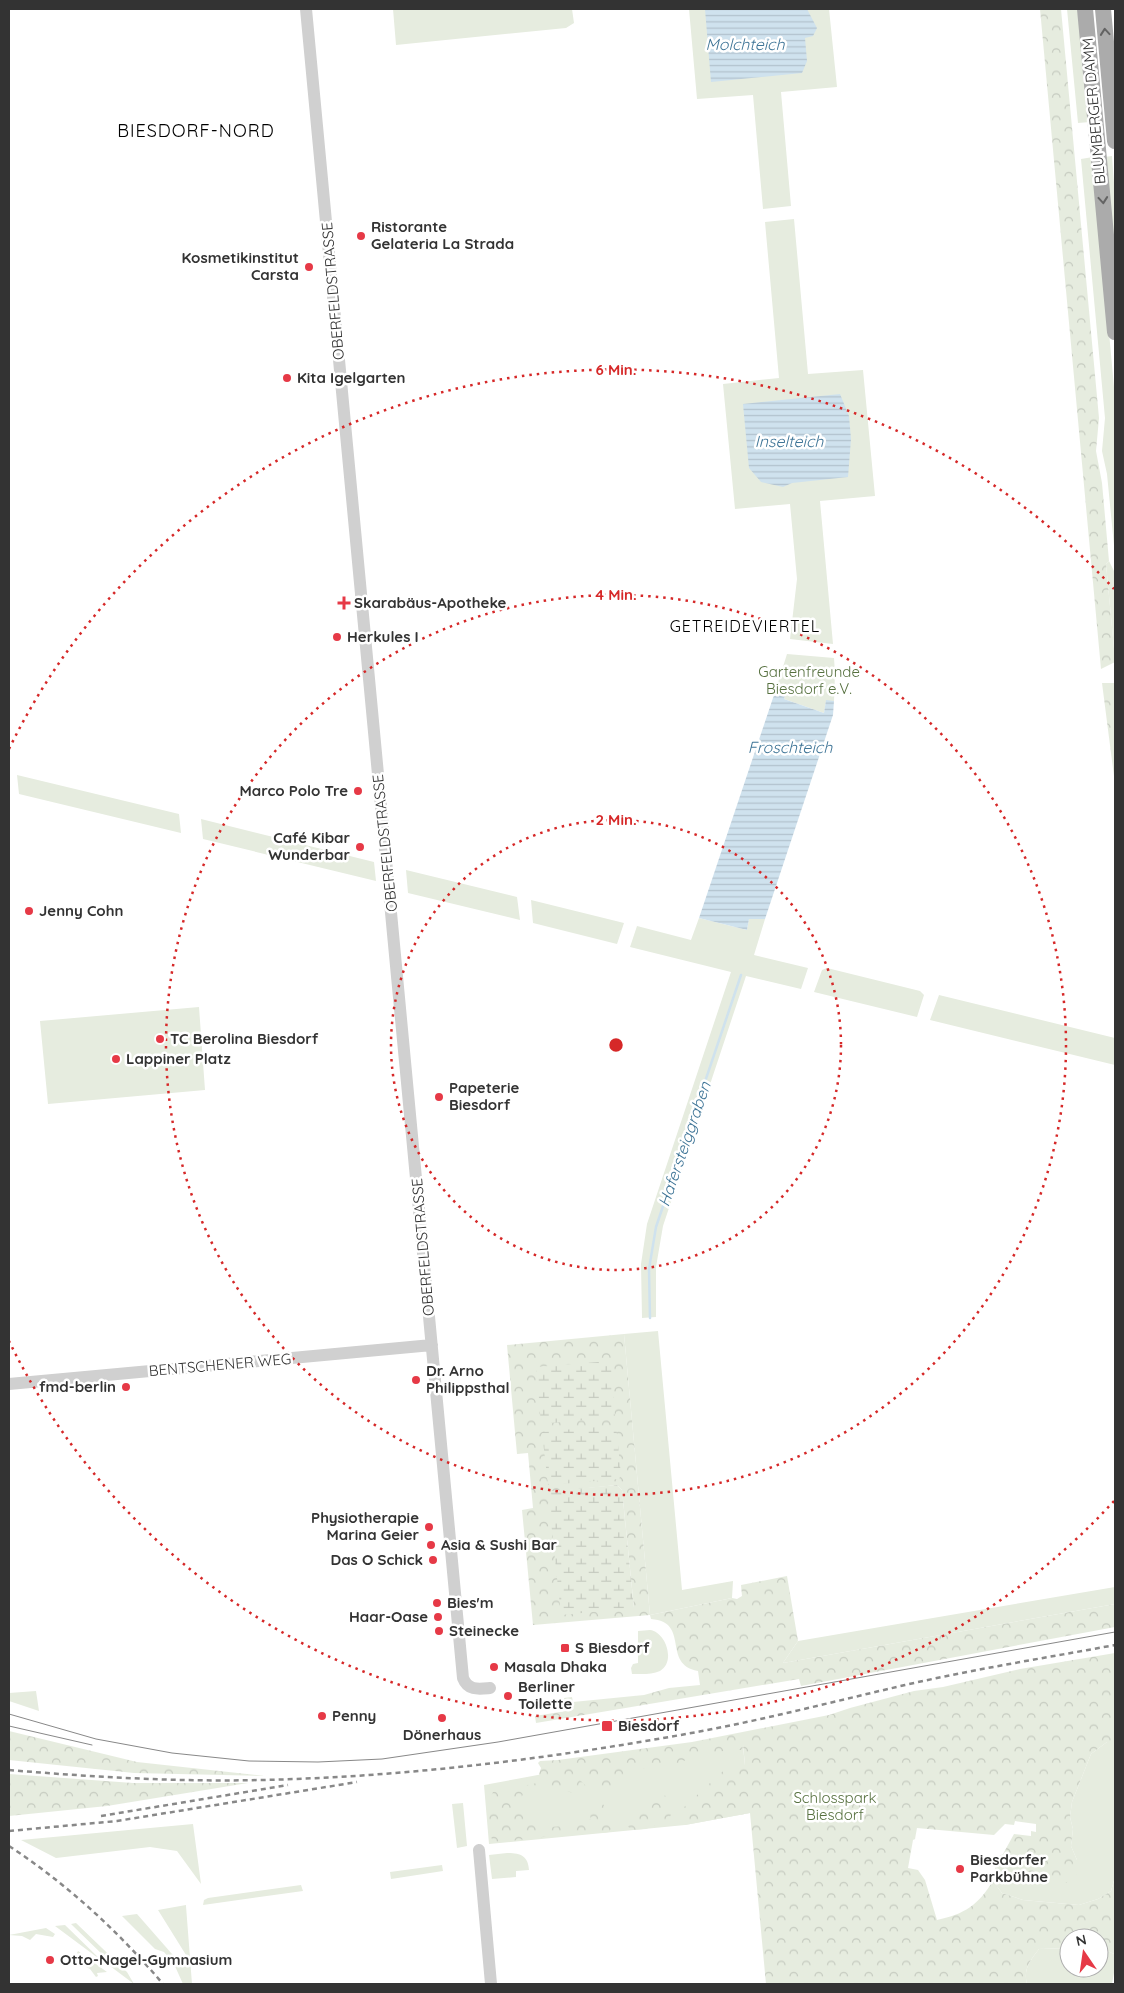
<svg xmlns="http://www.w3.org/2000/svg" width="1124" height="1993" viewBox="0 0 1124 1993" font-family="Quicksand,sans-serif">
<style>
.green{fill:#e6ecdf}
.forest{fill:url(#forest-crowns);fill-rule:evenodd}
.wetland{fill:url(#wetland-marsh)}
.water{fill:url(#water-rules)}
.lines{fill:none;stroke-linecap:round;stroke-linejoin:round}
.stream{stroke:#cfe2ee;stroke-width:2.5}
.minor{stroke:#d0d0d0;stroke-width:12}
.major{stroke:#ababab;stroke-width:16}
.tram{stroke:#888;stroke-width:1}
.rail{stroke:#888;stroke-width:2.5;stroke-dasharray:5 4;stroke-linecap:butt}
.oneway{stroke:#636363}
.ring{fill:none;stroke:#d62828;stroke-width:2.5;stroke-dasharray:2.5 5}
.poi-dot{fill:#e63946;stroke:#fff;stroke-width:2}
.labels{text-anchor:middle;stroke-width:5;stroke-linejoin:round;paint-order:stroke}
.street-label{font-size:15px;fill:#333;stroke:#fff}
.poi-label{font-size:15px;font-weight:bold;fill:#333;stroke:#fff;text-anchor:start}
.park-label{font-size:15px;fill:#56703f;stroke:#fff}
.water-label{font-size:16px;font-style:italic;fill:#3f7597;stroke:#fff}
.neighbourhood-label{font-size:16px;letter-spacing:1px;fill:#000;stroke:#fff}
.quarter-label{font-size:18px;letter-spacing:1px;fill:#000;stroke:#fff}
.centre{fill:#d62828;stroke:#fff;stroke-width:2.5}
.ring-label{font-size:15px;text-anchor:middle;font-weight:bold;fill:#d62828;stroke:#fff;stroke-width:5;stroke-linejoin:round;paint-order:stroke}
</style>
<defs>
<pattern id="forest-crowns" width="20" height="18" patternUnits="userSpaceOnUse" patternTransform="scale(1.25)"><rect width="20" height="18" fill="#e6ecdf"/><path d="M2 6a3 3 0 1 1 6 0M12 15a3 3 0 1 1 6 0" fill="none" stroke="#c6cbc0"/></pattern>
<pattern id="wetland-marsh" width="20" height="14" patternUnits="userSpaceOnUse" patternTransform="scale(1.25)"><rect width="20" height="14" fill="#e6ecdf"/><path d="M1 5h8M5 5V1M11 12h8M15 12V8" fill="none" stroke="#c6cbc0"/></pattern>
<pattern id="water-rules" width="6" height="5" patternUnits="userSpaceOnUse" patternTransform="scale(1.25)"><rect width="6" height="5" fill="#cfe2ee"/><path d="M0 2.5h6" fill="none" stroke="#b2c2cd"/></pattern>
</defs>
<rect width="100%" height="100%" fill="#fff"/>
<path class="green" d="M 393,9 L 572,9 L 574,23 L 566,28 L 396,45 Z
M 689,9 L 829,9 L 837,87 L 781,92 L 791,206 L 763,209 L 753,95 L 697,99 Z
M 1067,9 L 1079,9 L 1090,122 L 1078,123 Z
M 1112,156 L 1115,196 L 1115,279 L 1104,157 Z
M 1093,157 L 1115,398 L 1115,556 L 1107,474 L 1102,451 L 1105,418 L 1081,159 Z
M 794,219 L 808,374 L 863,370 L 875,496 L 820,501 L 833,644 L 790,639 L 797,579 L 790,504 L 735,509 L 723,384 L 779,378 L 765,222 Z
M 1109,561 L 1115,573 L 1115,659 L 1106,564 Z
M 787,654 L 834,658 L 835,673 L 834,701 L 826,701 L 824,713 L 784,699 L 786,692 L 776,689 Z
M 17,775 L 179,814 L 181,833 L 19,794 Z
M 201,819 L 374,862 L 376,881 L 203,839 Z
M 406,870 L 517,897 L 520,920 L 408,893 Z
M 531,900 L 624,923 L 617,944 L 533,923 Z
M 699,918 L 747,930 L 749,919 L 765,919 L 754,955 L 808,968 L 801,989 L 746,976 L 663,1226 L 656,1267 L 656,1317 L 642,1318 L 641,1264 L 647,1224 L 731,972 L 630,947 L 637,926 L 691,940 Z
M 827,968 L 920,991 L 924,995 L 917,1017 L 814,992 L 822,970 Z
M 939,995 L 1115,1038 L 1115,1065 L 930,1020 Z
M 199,1007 L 205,1090 L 48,1104 L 40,1021 Z
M 658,1331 L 682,1590 L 733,1581 L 732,1598 L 650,1615 L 624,1334 Z
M 1115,1587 L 1115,1604 L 783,1663 L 798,1641 Z
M 650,1630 C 666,1632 676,1662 660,1671 C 652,1675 640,1674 632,1674 L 631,1668 L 633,1664 L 638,1663 L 638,1631 Z
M 36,1691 L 39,1711 L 9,1701 L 9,1693 Z
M 742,1737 L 750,1813 L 685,1825 L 489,1844 L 484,1785 Z
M 1107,1742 L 1115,1742 L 1115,1877 L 1111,1891 L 1098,1899 L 1079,1905 L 1023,1900 L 1002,1893 L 993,1881 L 997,1857 L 1003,1854 L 1020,1879 L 1077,1860 L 1071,1846 L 1073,1829 L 1070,1817 L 1072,1802 L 1091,1754 Z
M 463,1803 L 467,1846 L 457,1848 L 452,1804 Z
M 193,1824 L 201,1884 L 177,1851 L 150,1847 L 56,1858 L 21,1840 Z
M 507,1853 C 521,1853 528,1856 529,1870 L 516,1871 L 516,1877 L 492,1879 L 489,1855 Z
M 442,1865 L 443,1871 L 391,1879 L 390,1872 Z
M 301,1885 L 303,1891 L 203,1905 L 204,1900 L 208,1898 Z
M 186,1905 L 186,1906 L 192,1984 L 183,1984 L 174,1964 L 164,1952 L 155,1949 L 122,1916 L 137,1914 L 179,1962 L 186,1957 L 186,1955 L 158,1910 Z
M 76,1923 L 127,1972 L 134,1984 L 106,1963 L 108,1960 L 71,1924 Z
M 65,1925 L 102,1961 L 55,1926 Z
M 46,1928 L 55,1934 L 53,1937 L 36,1934 L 30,1940 L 22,1936 L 9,1935 Z
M 1099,1947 L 1114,1954 L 1115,1967 L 1112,1984 L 1027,1984 C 1023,1969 1030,1961 1039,1949 L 1069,1948 L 1069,1968 L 1099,1968 Z
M 78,1951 L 107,1972 L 97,1973 L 98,1976 L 96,1977 L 90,1969 L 80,1964 L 85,1959 L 77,1953 Z"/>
<path class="forest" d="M 1040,9 L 1061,9 L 1099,418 L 1096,451 L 1102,483 L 1109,561 L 1106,564 L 1115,659 L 1115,662 L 1101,669 Z
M 1102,683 L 1115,683 L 1115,784 Z
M 624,1334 L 650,1615 L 732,1598 L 737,1599 L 742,1596 L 741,1585 L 787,1576 L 798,1641 L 783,1663 L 1115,1604 L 1115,1627 L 801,1686 L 799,1679 L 536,1723 L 535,1716 L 566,1711 L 564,1698 L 572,1697 L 573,1702 L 644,1695 L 669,1688 L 700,1685 L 698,1671 C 661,1664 691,1622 651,1619 L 650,1615 L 533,1625 L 522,1510 L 533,1508 L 528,1453 L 517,1454 L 507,1345 ZM 617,1485 L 622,1490 L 634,1608 L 550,1492 Z
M 1115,1653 L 1115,1742 L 1107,1742 L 1091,1754 L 1072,1802 L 1070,1817 L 1073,1829 L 1071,1846 L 1077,1860 L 1077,1874 L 1066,1883 L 1044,1884 L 1020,1879 L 1003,1854 L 1014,1834 L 1031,1836 L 1031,1831 L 1036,1832 L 1036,1824 L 1015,1821 L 1014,1825 L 1005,1824 L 994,1835 L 917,1828 L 915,1839 L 913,1840 L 908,1868 L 918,1870 L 925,1880 L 937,1920 C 965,1914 978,1905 993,1881 L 1002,1893 L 1023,1900 L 1079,1905 L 1098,1899 L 1111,1891 L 1115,1877 L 1115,1959 L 1114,1954 L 1099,1947 L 1099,1938 L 1069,1938 L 1069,1948 L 1039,1949 C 1030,1961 1023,1969 1027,1984 L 766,1984 L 750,1813 L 685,1825 L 682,1824 L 680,1815 L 682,1809 L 723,1771 L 745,1765 L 743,1745 L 742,1750 L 731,1750 L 691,1756 L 677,1766 L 640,1769 L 626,1776 L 608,1797 L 599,1788 L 597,1782 L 588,1774 L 573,1777 L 581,1781 L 590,1790 C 575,1798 569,1790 555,1788 C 546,1787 533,1793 523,1794 C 515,1810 530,1822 544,1821 L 549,1827 L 564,1826 L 591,1819 L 588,1807 L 602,1803 C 609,1812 617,1821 609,1832 L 603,1833 L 584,1832 L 493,1843 C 488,1826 484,1809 493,1792 L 542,1782 L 539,1774 L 541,1768 L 538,1763 L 540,1761 L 558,1760 L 692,1742 L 829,1715 L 850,1708 L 914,1691 L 943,1687 L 1020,1669 Z
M 9,1731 L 137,1762 L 265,1776 L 134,1773 L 9,1760 Z
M 9,1774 L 133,1783 L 248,1783 L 107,1806 L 9,1816 Z
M 662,1795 L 670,1797 C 674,1806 673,1811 669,1819 L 646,1829 L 631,1830 L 623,1820 L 626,1816 L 632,1820 L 654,1799 Z"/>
<path class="wetland" d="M 611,1361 L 615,1417 L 541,1424 L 536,1367 Z
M 616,1425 L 621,1475 L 619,1479 L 548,1485 L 542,1432 Z
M 617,1485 L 622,1490 L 634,1608 L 561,1615 L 548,1494 L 552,1491 Z"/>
<path class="water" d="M 705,9 L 807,9 L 817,28 L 813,36 L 805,38 L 807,61 L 802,73 L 711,82 Z
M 840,394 L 849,416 L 851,439 L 848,477 L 792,483 L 783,487 L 761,482 L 749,468 L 743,404 Z
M 776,689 L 786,692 L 784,699 L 824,713 L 826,700 L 834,701 L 833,715 L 765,919 L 749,919 L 747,930 L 699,918 Z"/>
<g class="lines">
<path class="stream" d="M 650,1318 L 649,1269 L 656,1227 L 741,975"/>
<path class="minor" d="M 306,9 L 463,1678 C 468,1691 479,1689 490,1688
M 9,1384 L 432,1345
M 479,1850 L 491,1984"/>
<path class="major" d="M 1085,9 L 1115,332
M 1103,9 L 1115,141"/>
<path class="tram" d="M 9,1714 L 96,1739 L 172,1753 L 249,1761 L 318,1762 L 382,1759 L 498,1742 L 1115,1632
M 9,1726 L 92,1745"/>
<path class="rail" d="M 9,1770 C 93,1777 177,1782 261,1780 C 406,1777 555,1758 697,1732 C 767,1719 836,1701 905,1685 C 975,1669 1045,1658 1115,1645
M 101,1816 L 288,1785
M 9,1831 L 117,1821 L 357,1782
M 9,1846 C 67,1884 118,1931 163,1984"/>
</g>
<defs><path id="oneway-chevron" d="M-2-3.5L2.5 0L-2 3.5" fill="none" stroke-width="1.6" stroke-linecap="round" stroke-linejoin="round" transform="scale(1.25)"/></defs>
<g class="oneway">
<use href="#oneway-chevron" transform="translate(1105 32) rotate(-95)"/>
<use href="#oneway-chevron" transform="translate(1103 200) rotate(85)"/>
</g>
<g class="ring">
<circle cx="616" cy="1045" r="225"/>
<circle cx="616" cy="1045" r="450"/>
<path d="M1114 1501A675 675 0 0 1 9 1341M9 749A675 675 0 0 1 1114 589"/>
</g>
<g class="poi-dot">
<circle cx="361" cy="236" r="5"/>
<circle cx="309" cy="267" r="5"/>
<circle cx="287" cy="378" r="5"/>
<path d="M341.5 595.5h5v5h5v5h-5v5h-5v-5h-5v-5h5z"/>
<circle cx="337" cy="637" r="5"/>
<circle cx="358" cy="791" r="5"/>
<circle cx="360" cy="847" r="5"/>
<circle cx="29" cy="911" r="5"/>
<circle cx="160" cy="1039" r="5"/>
<circle cx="116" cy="1059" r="5"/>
<circle cx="439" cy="1097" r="5"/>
<circle cx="416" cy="1380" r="5"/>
<circle cx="126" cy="1387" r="5"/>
<circle cx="429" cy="1527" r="5"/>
<circle cx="431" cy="1545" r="5"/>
<circle cx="433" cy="1560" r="5"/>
<circle cx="437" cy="1603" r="5"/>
<circle cx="438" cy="1617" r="5"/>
<circle cx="439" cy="1631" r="5"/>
<rect x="560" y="1643" width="10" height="10" rx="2.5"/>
<circle cx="494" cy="1667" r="5"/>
<circle cx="508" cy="1696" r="5"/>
<circle cx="322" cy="1716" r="5"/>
<circle cx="442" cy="1718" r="5"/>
<rect x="601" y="1720" width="12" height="12" rx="2.5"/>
<circle cx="960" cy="1869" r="5"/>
<circle cx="50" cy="1960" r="5"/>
</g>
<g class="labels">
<g class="street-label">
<text transform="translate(1094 111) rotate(-95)" y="5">BLUMBERGER DAMM</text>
<text transform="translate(333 291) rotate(-95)" y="5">OBERFELDSTRASSE</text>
<text transform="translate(385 843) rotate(-96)" y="5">OBERFELDSTRASSE</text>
<text transform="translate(423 1247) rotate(-95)" y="5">OBERFELDSTRASSE</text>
<text transform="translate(220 1365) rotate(-5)" y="5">BENTSCHENER WEG</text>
</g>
<g class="poi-label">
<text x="371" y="232">Ristorante<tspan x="371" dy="17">Gelateria La Strada</tspan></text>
<text x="299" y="263" text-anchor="end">Kosmetikinstitut<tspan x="299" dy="17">Carsta</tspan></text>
<text x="297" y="383">Kita Igelgarten</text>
<text x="354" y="608">Skarabäus-Apotheke</text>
<text x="347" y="642">Herkules I</text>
<text x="348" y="796" text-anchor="end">Marco Polo Tre</text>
<text x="350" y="843" text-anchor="end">Café Kibar<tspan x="350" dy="17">Wunderbar</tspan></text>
<text x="39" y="916">Jenny Cohn</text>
<text x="170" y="1044">TC Berolina Biesdorf</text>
<text x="126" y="1064">Lappiner Platz</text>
<text x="449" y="1093">Papeterie<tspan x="449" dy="17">Biesdorf</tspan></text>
<text x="426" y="1376">Dr. Arno<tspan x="426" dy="17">Philippsthal</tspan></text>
<text x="116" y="1392" text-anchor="end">fmd-berlin</text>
<text x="419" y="1523" text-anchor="end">Physiotherapie<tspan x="419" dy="17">Marina Geier</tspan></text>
<text x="441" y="1550">Asia &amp; Sushi Bar</text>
<text x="423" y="1565" text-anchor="end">Das O Schick</text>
<text x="447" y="1608">Bies'm</text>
<text x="428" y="1622" text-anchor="end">Haar-Oase</text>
<text x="449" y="1636">Steinecke</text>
<text x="575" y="1653">S Biesdorf</text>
<text x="504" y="1672">Masala Dhaka</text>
<text x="518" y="1692">Berliner<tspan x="518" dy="17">Toilette</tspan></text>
<text x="332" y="1721">Penny</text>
<text x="618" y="1731">Biesdorf</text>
<text x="442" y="1740" text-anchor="middle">Dönerhaus</text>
<text x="970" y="1865">Biesdorfer<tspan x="970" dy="17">Parkbühne</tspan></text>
<text x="60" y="1965">Otto-Nagel-Gymnasium</text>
</g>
<g class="park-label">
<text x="809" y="677">Gartenfreunde<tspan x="809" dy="17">Biesdorf e.V.</tspan></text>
<text x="835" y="1803">Schlosspark<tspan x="835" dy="17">Biesdorf</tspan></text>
</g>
<g class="water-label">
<text x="745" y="50">Molchteich</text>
<text x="789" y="447">Inselteich</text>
<text x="790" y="753">Froschteich</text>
<text transform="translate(684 1144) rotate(-71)" y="6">Hafersteiggraben</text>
</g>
<g class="neighbourhood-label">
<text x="745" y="632">GETREIDEVIERTEL</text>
</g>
<g class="quarter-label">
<text x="196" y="137">BIESDORF-NORD</text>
</g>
</g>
<circle cx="616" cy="1045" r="8" class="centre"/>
<g class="ring-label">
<text x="616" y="375">6 Min.</text>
<text x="616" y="600">4 Min.</text>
<text x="616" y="825">2 Min.</text>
</g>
<rect width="1124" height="1993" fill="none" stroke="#333333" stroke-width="20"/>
<g transform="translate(1084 1953) rotate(347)"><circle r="24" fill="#ffffff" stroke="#adadad"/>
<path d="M0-4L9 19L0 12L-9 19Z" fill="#e63946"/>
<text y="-8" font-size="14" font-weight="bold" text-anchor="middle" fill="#333333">N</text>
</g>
</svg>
